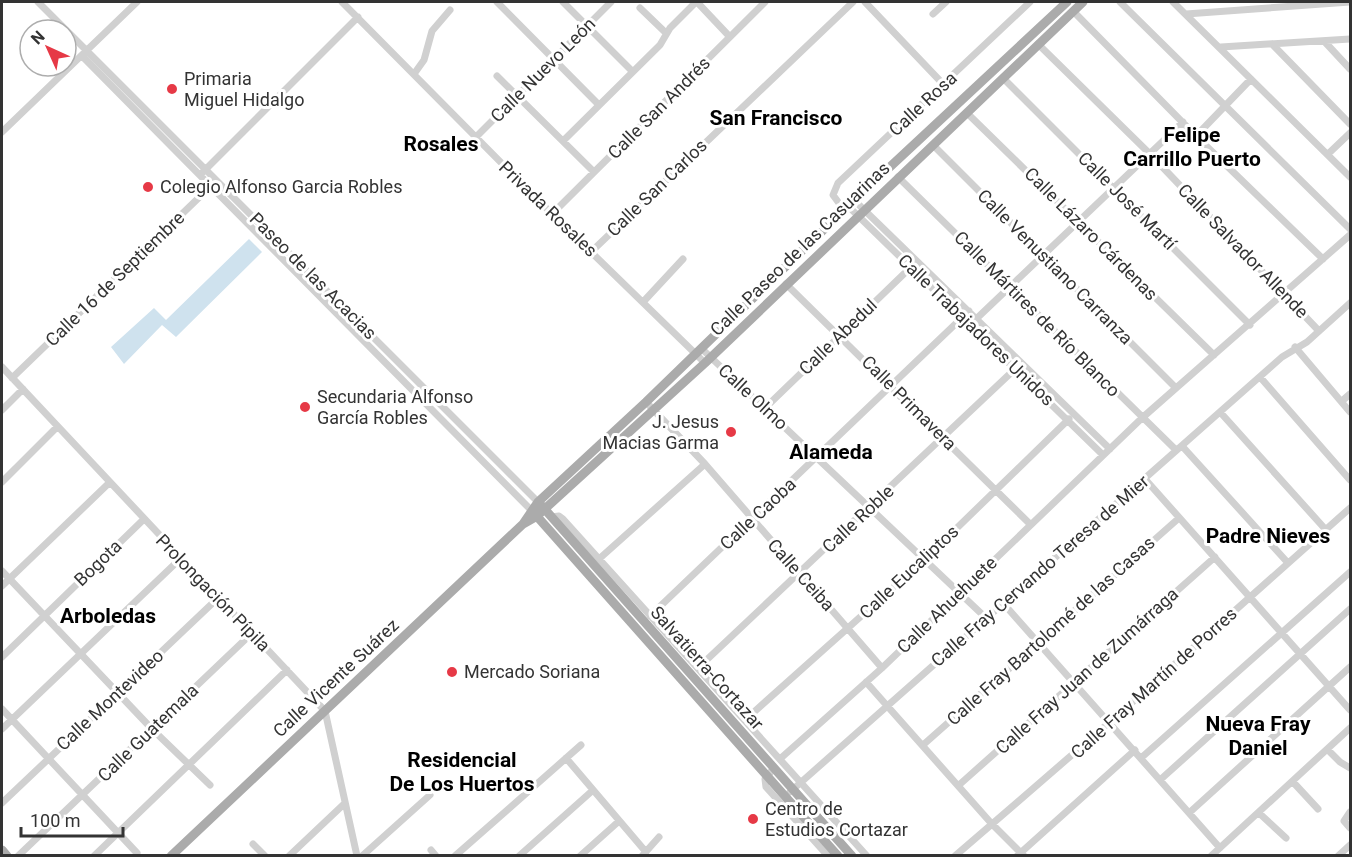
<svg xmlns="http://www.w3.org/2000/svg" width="1352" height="857" viewBox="0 0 1352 857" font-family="Roboto,sans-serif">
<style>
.water{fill:#cfe2ee}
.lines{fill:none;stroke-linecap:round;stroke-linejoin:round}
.minor{stroke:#d0d0d0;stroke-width:7}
.major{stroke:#ababab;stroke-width:9}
.poi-dot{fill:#e63946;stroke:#fff;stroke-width:2}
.labels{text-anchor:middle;stroke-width:6;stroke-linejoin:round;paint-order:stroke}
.street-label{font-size:18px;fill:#333;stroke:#fff}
.poi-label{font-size:18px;fill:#333;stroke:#fff;text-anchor:start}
.quarter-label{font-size:21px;font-weight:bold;fill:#000;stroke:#fff}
</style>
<rect width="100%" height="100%" fill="#fff"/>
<path class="water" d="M 249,239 L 262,252 L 176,337 L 162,325 L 124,364 L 111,347 L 154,308 L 166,320 Z"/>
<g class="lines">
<path class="minor" d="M 38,2 L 66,30
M 342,2 L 552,214 L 705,363
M 497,2 L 598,104
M 563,2 L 632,71
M 697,2 L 730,37
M 865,2 L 944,85
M 1120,2 L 1350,229
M 1173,2 L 1350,177
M 640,8 L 666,33
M 1073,11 L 1196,136 L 1323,259
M 933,14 L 946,2
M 1186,14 L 1350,2
M 66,30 L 538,502
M 1324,41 L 1350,69
M 1038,44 L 1150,154 L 1319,331
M 1272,44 L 1350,124
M 1221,47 L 1350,39
M 82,56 L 530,509
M 414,74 L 424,60 L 432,31 L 450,10
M 497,76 L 594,172
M 1003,78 L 1250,325
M 967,113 L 1214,355
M 2,132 L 137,2
M 1196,136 L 1251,79
M 475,138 L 611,2
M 563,141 L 660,45 L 670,28 L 696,2
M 933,145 L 1176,388
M 1328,154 L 1350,133
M 203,172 L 358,17
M 898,177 L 1176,450
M 854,200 L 1110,449
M 848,206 L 1103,455
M 844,210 L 833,195 L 838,183 L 1030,2
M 552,214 L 765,2
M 592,251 L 853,2
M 786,284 L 1030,524
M 644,301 L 683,259
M 974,321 L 1183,122
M 1295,347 L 1350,412
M 702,349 L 986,618
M 2,367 L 325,711 L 357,856
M 1260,377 L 1350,480
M 12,378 L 213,184
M 1342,401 L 1350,394
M 646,402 L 705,464 L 882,668
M 765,408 L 911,267
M 2,410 L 23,389
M 1220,412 L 1326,530
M 1182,446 L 1288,563
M 1145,479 L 1350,710
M 2,482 L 57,427
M 551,517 L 559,516 L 563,519 L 867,856
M 599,559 L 705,464
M 2,571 L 152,729 L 210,785
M 2,586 L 108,484
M 1003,603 L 1220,848
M 650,616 L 969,311
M 2,657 L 143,520
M 698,668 L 1016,368
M 866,682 L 991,823 L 1024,856
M 2,709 L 137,853
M 745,720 L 924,560 L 1069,419
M 2,729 L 180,559
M 923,745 L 1179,518
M 1328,750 L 1340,762 L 1350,768
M 566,758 L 646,852
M 781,758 L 882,668 L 1142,418 L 1350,235
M 1141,758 L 1350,572
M 774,768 L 765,779 L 766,787 L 828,856
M 1160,780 L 1350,609
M 1293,782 L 1318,809
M 959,785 L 1215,557
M 790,792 L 1282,357 L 1307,342 L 1350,303
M 2,803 L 219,597
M 1350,812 L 1344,821 L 1350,828
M 1189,813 L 1350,667
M 1259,813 L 1286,838
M 253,844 L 265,856
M 431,850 L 436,856
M 18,856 L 252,633
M 94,856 L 287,670
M 289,856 L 344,804
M 362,856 L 430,795
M 455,856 L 581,745
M 519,856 L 592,791
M 580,856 L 618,822
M 642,856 L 659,837
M 955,856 L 1110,722 L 1350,508
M 1017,856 L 1135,750
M 1211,856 L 1350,728
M 1338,856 L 1350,845"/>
<path class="major" d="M 541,505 L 852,856
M 534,513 L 838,856
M 523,524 L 538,502 L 646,402 L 848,206 L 1067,2
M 2,850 L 7,856
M 171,856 L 523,524 L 537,516 L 705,363 L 1083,2"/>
</g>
<g class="poi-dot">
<circle cx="172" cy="89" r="6"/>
<circle cx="148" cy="187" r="6"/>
<circle cx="305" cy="407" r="6"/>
<circle cx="731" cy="432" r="6"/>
<circle cx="452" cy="672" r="6"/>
<circle cx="753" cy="819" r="6"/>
</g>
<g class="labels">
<g class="street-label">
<text transform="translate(543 70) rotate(-45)" y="6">Calle Nuevo León</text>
<text transform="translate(923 104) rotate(-43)" y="6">Calle Rosa</text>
<text transform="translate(659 108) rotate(-45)" y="6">Calle San Andrés</text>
<text transform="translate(657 188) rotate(-44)" y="6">Calle San Carlos</text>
<text transform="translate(1127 201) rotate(45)" y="6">Calle José Martí</text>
<text transform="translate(548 209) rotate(44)" y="6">Privada Rosales</text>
<text transform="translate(1091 234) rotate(45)" y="6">Calle Lázaro Cárdenas</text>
<text transform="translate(800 249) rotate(-44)" y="6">Calle Paseo de las Casuarinas</text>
<text transform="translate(1243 251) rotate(46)" y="6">Calle Salvador Allende</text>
<text transform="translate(1055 267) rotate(45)" y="6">Calle Venustiano Carranza</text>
<text transform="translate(313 276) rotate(45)" y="6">Paseo de las Acacias</text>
<text transform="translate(115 279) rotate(-44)" y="6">Calle 16 de Septiembre</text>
<text transform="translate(1037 314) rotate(45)" y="6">Calle Mártires de Río Blanco</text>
<text transform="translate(976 330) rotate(44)" y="6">Calle Trabajadores Unidos</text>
<text transform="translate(838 337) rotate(-44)" y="6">Calle Abedul</text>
<text transform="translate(753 397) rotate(43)" y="6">Calle Olmo</text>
<text transform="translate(909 403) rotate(45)" y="6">Calle Primavera</text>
<text transform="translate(758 514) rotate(-43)" y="6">Calle Caoba</text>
<text transform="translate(858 519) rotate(-43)" y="6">Calle Roble</text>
<text transform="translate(98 563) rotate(-44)" y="6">Bogota</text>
<text transform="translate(1040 571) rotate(-41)" y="6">Calle Fray Cervando Teresa de Mier</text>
<text transform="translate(909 572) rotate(-43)" y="6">Calle Eucaliptos</text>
<text transform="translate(801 575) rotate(48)" y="6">Calle Ceiba</text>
<text transform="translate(213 593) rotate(46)" y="6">Prolongación Pípila</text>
<text transform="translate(947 605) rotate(-44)" y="6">Calle Ahuehuete</text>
<text transform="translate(1051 631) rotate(-42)" y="6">Calle Fray Bartolomé de las Casas</text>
<text transform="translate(707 668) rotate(48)" y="6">Salvatierra-Cortazar</text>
<text transform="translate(1087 671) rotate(-42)" y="6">Calle Fray Juan de Zumárraga</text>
<text transform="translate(336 678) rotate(-43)" y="6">Calle Vicente Suárez</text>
<text transform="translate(1154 683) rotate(-42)" y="6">Calle Fray Martín de Porres</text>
<text transform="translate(110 700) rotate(-43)" y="6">Calle Montevideo</text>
<text transform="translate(148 733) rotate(-44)" y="6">Calle Guatemala</text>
</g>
<g class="poi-label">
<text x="184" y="85">Primaria<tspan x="184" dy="21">Miguel Hidalgo</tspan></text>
<text x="160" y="193">Colegio Alfonso Garcia Robles</text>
<text x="317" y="403">Secundaria Alfonso<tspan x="317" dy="21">García Robles</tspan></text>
<text x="719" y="428" text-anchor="end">J. Jesus<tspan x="719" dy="21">Macias Garma</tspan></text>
<text x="464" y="678">Mercado Soriana</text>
<text x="765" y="815">Centro de<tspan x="765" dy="21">Estudios Cortazar</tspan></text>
</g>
<g class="quarter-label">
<text x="776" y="125">San Francisco</text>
<text x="1192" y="142">Felipe<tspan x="1192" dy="24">Carrillo Puerto</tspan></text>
<text x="441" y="151">Rosales</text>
<text x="831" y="459">Alameda</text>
<text x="1268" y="543">Padre Nieves</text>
<text x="108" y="623">Arboledas</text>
<text x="1258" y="731">Nueva Fray<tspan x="1258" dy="24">Daniel</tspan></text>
<text x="462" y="767">Residencial<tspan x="462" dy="24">De Los Huertos</tspan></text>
</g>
</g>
<rect width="1352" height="857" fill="none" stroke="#333333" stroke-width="6"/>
<g transform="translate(48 48) rotate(315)"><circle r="28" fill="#ffffff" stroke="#adadad" stroke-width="1.5"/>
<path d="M0-4.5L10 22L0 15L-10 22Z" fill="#e63946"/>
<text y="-9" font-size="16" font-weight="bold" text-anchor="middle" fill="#333333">N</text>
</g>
<path d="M21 827v9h102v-9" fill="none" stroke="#333333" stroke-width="3"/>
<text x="30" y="827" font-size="18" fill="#333333" stroke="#ffffff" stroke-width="4.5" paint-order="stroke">100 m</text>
</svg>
